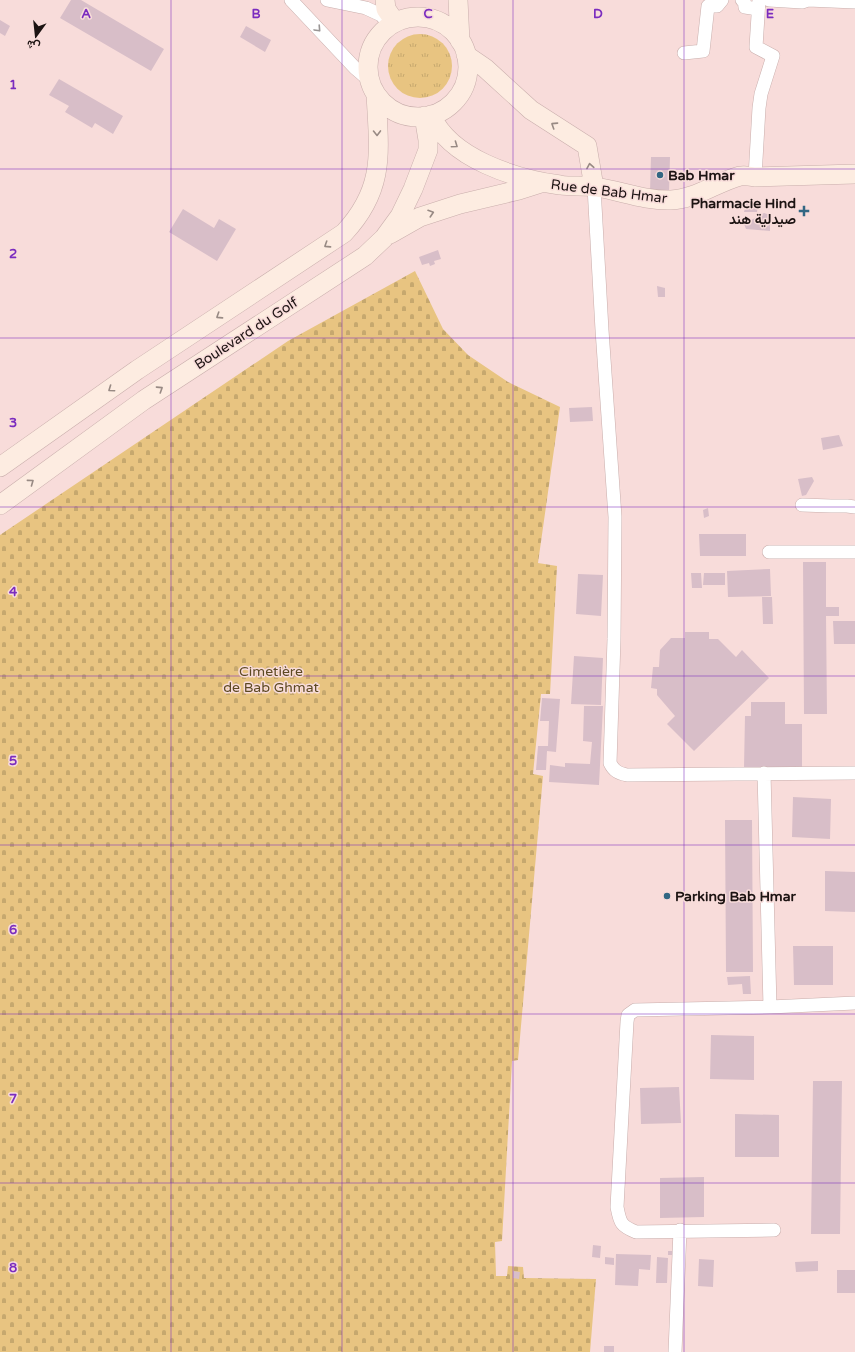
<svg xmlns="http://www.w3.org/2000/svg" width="855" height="1352" viewBox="0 0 855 1352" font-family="'Varela Round',Vazirmatn,sans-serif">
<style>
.grass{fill:url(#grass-tufts)}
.cemetery{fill:url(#cemetery-stones)}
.building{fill:#d8bec8}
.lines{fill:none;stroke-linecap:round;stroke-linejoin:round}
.street-casing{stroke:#c9aeac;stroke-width:14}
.secondary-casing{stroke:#c9aeac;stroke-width:20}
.street{stroke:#fff;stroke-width:13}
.secondary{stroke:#fdece1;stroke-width:19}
.oneway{stroke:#999594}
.oneway2{stroke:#988a84}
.grid{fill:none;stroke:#7b2cbf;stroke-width:1;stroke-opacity:0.55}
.poi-dot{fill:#326783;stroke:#f8dcda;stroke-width:1.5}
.labels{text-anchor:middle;stroke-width:3;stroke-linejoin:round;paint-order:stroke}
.poi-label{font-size:14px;font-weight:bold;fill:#1c1312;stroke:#f8dcda;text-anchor:start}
.street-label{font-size:14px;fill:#1c1312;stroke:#f8dcda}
.park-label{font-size:14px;fill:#5d4922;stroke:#f8dcda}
.grid-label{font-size:13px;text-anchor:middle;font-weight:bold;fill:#7b2cbf;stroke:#f8dcda;stroke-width:3;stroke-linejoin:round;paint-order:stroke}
</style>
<defs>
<pattern id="grass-tufts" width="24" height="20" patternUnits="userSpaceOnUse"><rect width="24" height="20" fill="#e8c481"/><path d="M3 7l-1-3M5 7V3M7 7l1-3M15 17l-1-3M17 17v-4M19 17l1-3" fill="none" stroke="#c6a86e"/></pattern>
<pattern id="cemetery-stones" width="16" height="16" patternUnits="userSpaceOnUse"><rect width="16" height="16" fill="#e8c481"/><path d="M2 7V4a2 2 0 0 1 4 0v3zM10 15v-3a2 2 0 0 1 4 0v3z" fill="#c6a86e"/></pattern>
</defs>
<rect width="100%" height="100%" fill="#f8dcda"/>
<path class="grass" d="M388 66a32 32 0 1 1 64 0a32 32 0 1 1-64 0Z"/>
<path class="cemetery" d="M 415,271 L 443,329 L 468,355 L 508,382 L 560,407 L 538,563 L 557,566 L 550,694 L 541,694 L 533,774 L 543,776 L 518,1060 L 512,1061 L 502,1241 L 495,1242 L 496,1276 L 507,1276 L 508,1266 L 523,1267 L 524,1278 L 596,1279 L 590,1352 L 0,1352 L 0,535 L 288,341 Z"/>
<path class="building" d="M 71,0 L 81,0 L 164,49 L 151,71 L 60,18 Z
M 0,20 L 10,26 L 5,36 L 0,33 Z
M 246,26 L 271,40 L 265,52 L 240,37 Z
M 59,79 L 123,116 L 113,134 L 95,123 L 92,128 L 65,112 L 69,106 L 49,95 Z
M 651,157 L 670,157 L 669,193 L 650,192 Z
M 747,201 L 758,203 L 757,212 L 744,212 Z
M 183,209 L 214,228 L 219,219 L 236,229 L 217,261 L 169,232 Z
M 764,213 L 770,215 L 770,231 L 746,229 L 744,224 Z
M 438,250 L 441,259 L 434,261 L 435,264 L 430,266 L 429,263 L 422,265 L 419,257 Z
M 657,286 L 665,288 L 665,297 L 658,297 Z
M 592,407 L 593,421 L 570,422 L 569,408 Z
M 839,435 L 843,446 L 823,450 L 821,438 Z
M 812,477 L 814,481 L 806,495 L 802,496 L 798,479 Z
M 708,508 L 709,516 L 704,518 L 703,510 Z
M 699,534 L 746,534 L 746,556 L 700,556 Z
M 803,562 L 826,562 L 826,607 L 839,607 L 839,616 L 826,616 L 827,714 L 804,714 Z
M 770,569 L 771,596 L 728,597 L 727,571 Z
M 691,573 L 701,573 L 702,588 L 692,588 Z
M 704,573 L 725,573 L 725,585 L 703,585 Z
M 578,574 L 603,575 L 601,616 L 576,614 Z
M 762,597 L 772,597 L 773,624 L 763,624 Z
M 833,621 L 855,621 L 855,644 L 834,644 Z
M 685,632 L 709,632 L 709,639 L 718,639 L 736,657 L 742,650 L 769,678 L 694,751 L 667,724 L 675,716 L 657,695 L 657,689 L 651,688 L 653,667 L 659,667 L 660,650 L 671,638 L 685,638 Z
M 574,656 L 603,658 L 601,705 L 571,704 Z
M 542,698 L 560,699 L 556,752 L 547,751 L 546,770 L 536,770 L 538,746 L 548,746 L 549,721 L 540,721 Z
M 751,702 L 785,702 L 785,724 L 802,724 L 802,768 L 744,768 L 745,716 L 751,716 Z
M 584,706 L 603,706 L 599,785 L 549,782 L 550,765 L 565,767 L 565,763 L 590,764 L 592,742 L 583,741 Z
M 793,797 L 831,799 L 830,839 L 792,837 Z
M 725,820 L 752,820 L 753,972 L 726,972 Z
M 825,871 L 855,872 L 855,912 L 825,911 Z
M 793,946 L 833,946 L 833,985 L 794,985 Z
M 750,976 L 751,994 L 743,994 L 742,984 L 728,985 L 727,977 Z
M 711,1035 L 754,1036 L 754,1080 L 710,1079 Z
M 813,1081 L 842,1081 L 840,1234 L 811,1234 Z
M 679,1087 L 681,1123 L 641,1124 L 640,1088 Z
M 735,1114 L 779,1115 L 779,1157 L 735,1157 Z
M 704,1177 L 704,1217 L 660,1218 L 660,1178 Z
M 593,1245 L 601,1246 L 600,1258 L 592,1257 Z
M 668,1251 L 672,1251 L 672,1255 L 668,1255 Z
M 616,1254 L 651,1255 L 650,1270 L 639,1269 L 638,1286 L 615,1285 Z
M 605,1257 L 614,1258 L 614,1265 L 605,1264 Z
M 657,1257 L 668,1258 L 667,1283 L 656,1283 Z
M 699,1259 L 714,1260 L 713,1287 L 698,1286 Z
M 818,1261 L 818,1271 L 796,1272 L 795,1262 Z
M 837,1270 L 855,1270 L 855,1293 L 837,1293 Z
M 513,1271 L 520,1272 L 519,1279 L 513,1278 Z
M 604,1346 L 614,1346 L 614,1352 L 604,1352 Z"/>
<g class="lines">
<defs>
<path id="street" d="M 291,0 L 355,68 L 369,80
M 327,0 L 366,8 L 381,15 L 390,25
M 742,0 L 744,0 L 745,7 L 758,9
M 769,0 L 802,2 L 808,0 L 855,2
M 684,53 L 703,51 L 708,6 L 717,6 L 722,0
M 755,177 L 759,108 L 761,94 L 773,56 L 756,47 L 759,0
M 594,187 L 602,330 L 615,517 L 614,639 L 610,763 C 614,771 618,773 627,775 L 855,773
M 802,505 L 831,506 L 847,506 L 855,507
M 769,552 L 855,552
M 764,773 L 770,1007 L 855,1003
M 770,1007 L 635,1010 L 628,1015 L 627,1022 L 617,1207 C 620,1223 621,1226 636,1232 L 774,1230
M 675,1352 L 680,1230"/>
<path id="secondary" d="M 385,0 L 386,9 L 395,22
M 458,0 L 460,41
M368 67a50 50 0 1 1 100 0a50 50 0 1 1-100 0Z
M 466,55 L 485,68 L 531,110 L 587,146 L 594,187
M 431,115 C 450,159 516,179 560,185 C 572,187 584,185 596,187 C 621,191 646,201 671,200 C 696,199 717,182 740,176 C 745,175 750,176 755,177 L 855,174
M 390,234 L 420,217 L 460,204 L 519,190 L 541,183
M 0,467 L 137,370 L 344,233 C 386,188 379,151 376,94
M 0,505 L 144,400 L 365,256 L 384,238 L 400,216 L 413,189 L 428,150 L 428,140 L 424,116"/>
</defs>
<use href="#street" class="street-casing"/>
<use href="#secondary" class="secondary-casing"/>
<use href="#street" class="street"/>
<use href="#secondary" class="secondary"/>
</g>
<defs><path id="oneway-chevron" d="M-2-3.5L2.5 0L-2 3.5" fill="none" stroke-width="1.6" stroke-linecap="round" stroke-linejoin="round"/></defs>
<use class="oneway" href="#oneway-chevron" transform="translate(318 29) rotate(47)"/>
<g class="oneway2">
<use href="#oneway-chevron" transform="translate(554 125) rotate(-147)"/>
<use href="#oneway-chevron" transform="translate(377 133) rotate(89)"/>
<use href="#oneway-chevron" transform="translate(455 145) rotate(35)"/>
<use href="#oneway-chevron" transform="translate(590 166) rotate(-100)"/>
<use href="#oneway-chevron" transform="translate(431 213) rotate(-18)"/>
<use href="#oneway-chevron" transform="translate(327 245) rotate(147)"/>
<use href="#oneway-chevron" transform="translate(219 316) rotate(147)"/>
<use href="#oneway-chevron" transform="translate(111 389) rotate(145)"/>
<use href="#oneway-chevron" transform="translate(160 389) rotate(-33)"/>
<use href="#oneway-chevron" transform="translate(31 482) rotate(-36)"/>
</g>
<path class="grid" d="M 171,0 L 171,1352M 342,0 L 342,1352M 513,0 L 513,1352M 684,0 L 684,1352M 0,169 L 855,169M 0,338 L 855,338M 0,507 L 855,507M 0,676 L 855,676M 0,845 L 855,845M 0,1014 L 855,1014M 0,1183 L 855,1183"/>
<g class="poi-dot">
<circle cx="660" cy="175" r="4"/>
<path d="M802 205h4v4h4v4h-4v4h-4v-4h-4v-4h4z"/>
<circle cx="667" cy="896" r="4"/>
</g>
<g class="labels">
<g class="poi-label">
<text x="668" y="180">Bab Hmar</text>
<text x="796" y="208" text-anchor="end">Pharmacie Hind<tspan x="796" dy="16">صيدلية هند</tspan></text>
<text x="675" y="901">Parking Bab Hmar</text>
</g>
<g class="street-label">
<text transform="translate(609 191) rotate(7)" y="5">Rue de Bab Hmar</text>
<text transform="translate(246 333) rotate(-33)" y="5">Boulevard du Golf</text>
</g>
<g class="park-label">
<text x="271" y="676">Cimetière<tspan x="271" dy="16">de Bab Ghmat</tspan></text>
</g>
</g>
<g class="grid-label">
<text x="86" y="18">A</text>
<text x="256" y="18">B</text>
<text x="428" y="18">C</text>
<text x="598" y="18">D</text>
<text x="770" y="18">E</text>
<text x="13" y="89">1</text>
<text x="13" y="258">2</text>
<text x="13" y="427">3</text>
<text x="13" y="596">4</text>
<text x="13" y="765">5</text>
<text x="13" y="934">6</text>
<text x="13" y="1103">7</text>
<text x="13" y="1272">8</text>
</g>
<g transform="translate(36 36) rotate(195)" stroke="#f8dcda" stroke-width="3" paint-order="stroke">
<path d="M0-3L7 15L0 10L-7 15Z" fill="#1c1312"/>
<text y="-6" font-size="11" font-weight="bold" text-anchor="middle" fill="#1c1312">ش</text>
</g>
</svg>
